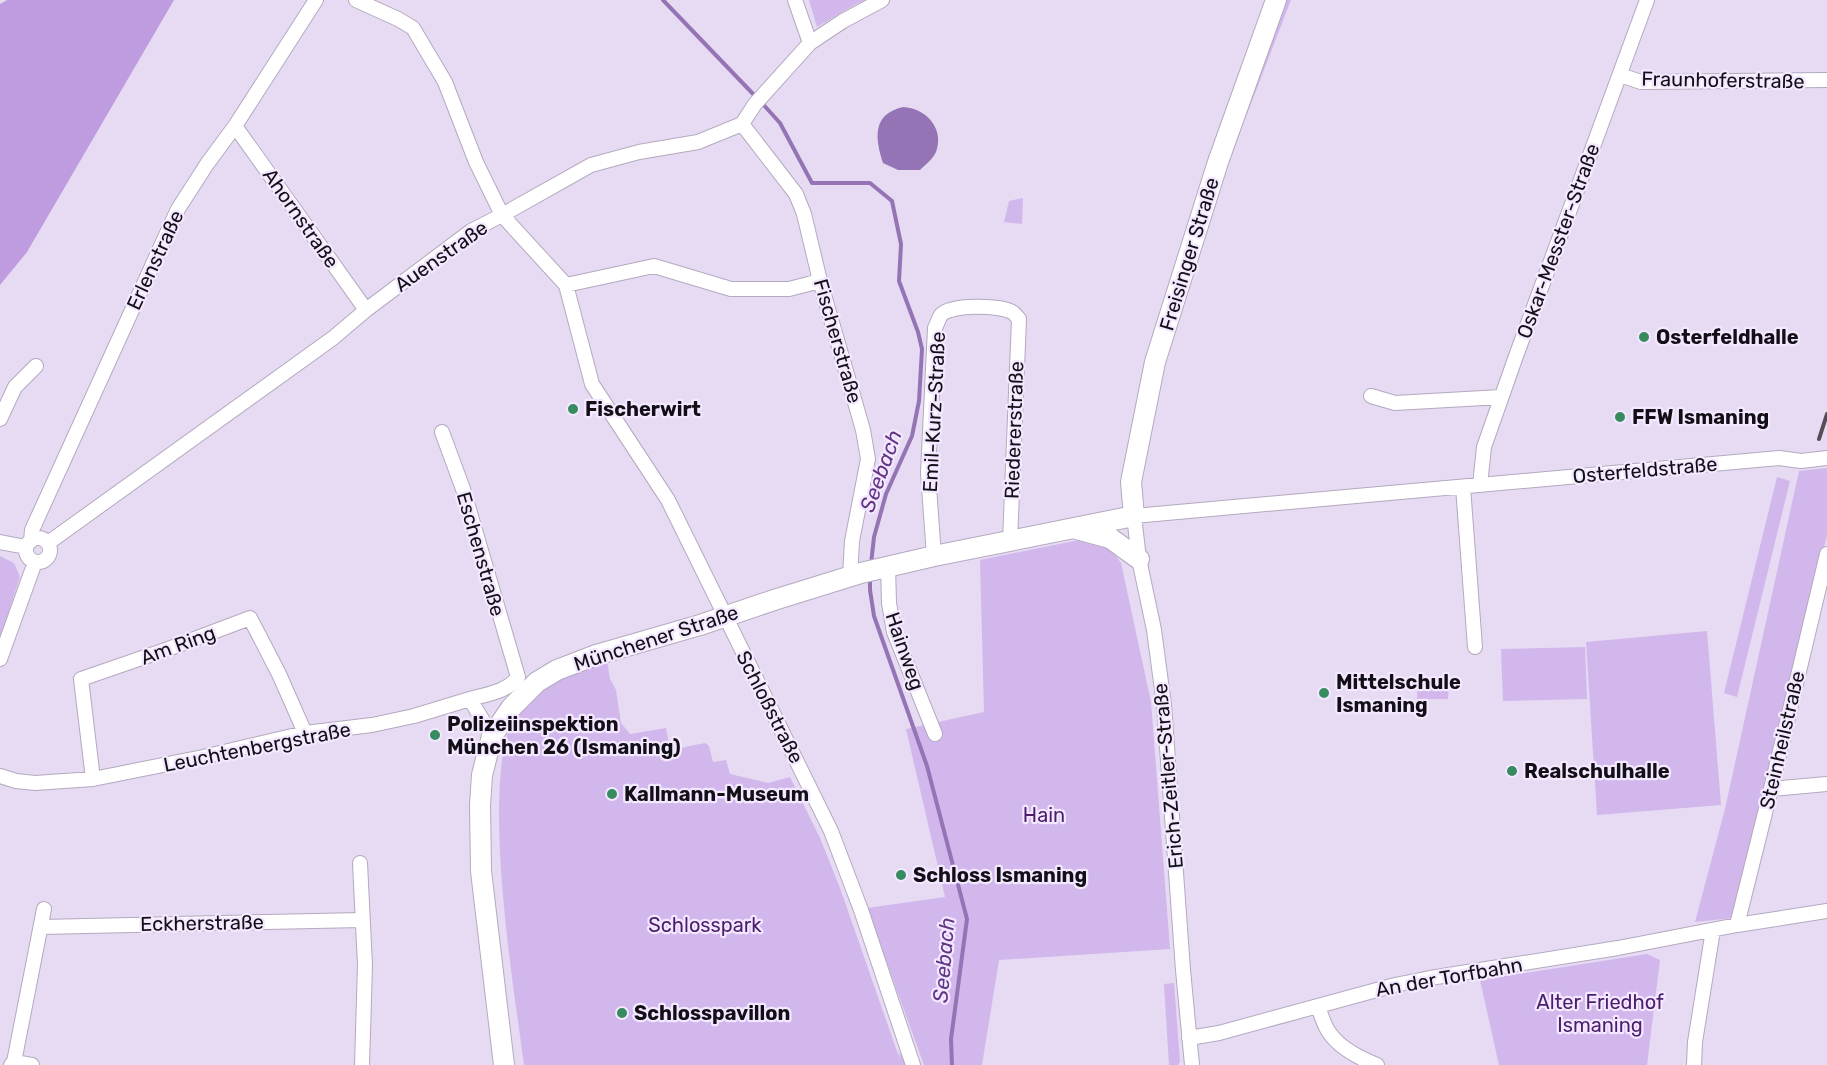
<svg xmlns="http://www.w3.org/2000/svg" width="1827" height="1065" viewBox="0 0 1827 1065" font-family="Rubik,sans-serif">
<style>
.green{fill:#d1b7ec}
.forest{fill:#be9cdf}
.water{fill:#9574b5}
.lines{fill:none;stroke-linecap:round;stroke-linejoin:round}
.stream{stroke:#9574b5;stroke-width:4}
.street-casing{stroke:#b4a9bf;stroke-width:16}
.secondary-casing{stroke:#b4a9bf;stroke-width:22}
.street{stroke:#fff;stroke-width:14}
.secondary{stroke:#fff;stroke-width:20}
.rail{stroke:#534d59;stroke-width:4}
.poi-dot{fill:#368b5f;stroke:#f3e8ff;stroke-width:2}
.labels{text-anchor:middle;stroke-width:4.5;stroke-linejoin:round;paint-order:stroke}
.street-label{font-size:20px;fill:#130f16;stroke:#f3e8ff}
.poi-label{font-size:20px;font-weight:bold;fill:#130f16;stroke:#f3e8ff;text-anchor:start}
.park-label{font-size:20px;fill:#4b1d6c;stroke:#f3e8ff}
.water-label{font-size:21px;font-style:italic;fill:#623585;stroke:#f3e8ff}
</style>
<rect width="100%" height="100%" fill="#e6dbf2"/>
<path class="green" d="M 809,0 L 866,0 L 856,4 L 817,27 Z
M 1285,0 L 1291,0 L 1247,114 L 1245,113 Z
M 1023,198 L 1022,224 L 1004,222 L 1009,201 Z
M 1827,468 L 1827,535 L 1733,918 L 1695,922 L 1725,809 L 1799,471 Z
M 1777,477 L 1790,481 L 1737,697 L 1724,693 Z
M 1084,539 C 1101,540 1112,549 1121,563 L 1151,702 L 1170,949 L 999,960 L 982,1065 L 924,1065 L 867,908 L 945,897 L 906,729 L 984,712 L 980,560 Z
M 0,556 L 14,563 L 20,577 L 0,638 Z
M 1707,631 L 1721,805 L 1597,815 L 1586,642 Z
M 1585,647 L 1587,699 L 1503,701 L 1501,649 Z
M 607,660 L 610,679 L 616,690 L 621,723 L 630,734 L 666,728 L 670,750 L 705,743 L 709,746 L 713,762 L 726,760 L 730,774 L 768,783 L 790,777 L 820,838 L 840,888 L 900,1060 L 898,1051 L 907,1065 L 524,1065 C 515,994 475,761 520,708 C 542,682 576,670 607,660 Z
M 1418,676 L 1449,677 L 1448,699 L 1417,699 Z
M 1647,954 L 1660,960 L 1647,1065 L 1499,1065 L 1480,980 Z
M 1174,983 L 1180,1062 L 1178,1065 L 1169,1065 L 1164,984 Z"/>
<path class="forest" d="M 7,0 L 174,0 L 27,252 L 0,285 L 0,4 Z"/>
<path class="water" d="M 903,107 C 926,108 945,129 936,152 C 933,159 925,165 920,170 L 898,170 L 883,163 C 875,138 872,114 903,107 Z"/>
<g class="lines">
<path class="stream" d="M 663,0 L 756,97
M 761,102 L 780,123 L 812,183 L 870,183 L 892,201 L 901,244 L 899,281 L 918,332 L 922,349 L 919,401 L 912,436 L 886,494 L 874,537 L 871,564
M 870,577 L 870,590 L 874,616 L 927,766 L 967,919 L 951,1039 L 952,1065"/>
<defs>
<path id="street" d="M 356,0 L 398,19 L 413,28 L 445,82 L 476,162 L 502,215 L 566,285 L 592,384 L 668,500 L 831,831 L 861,910 L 913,1065
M 795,0 L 810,43
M 1620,75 L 1641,82 L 1827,80
M 742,124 L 796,194 L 804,214 L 820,281 L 863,430 L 868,459 L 852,541 L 850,577
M 235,126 L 366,310
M 566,285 L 654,266 L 731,289 L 789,289 L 820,281
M 1371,396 L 1395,403 L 1501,397
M 0,419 L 15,387 L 36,366
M 442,432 L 463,489 L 518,677 C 507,692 487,694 470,699
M 1480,485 L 1484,447 L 1516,356 L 1647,0
M 1463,487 L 1475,647
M26 550a12 12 0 1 1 24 0a12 12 0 1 1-24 0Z
M 31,541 L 32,530 L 178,209 L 207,164 L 235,126 L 316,0
M 0,542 L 26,547
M 48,543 L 333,338 L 366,310 L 471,231 L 502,215 L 591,165 L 639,152 L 698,142 L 742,124 L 755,104 L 810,43 L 843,21 L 882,0
M 934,556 L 928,473 L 935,328 C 937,324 939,318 941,315 C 951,304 1000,305 1012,312 C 1014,313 1017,317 1019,319 L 1010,541
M 888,566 L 889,603 L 894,632 L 935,734
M 0,659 L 35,562
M 0,776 L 16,781 L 35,783 L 93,779 L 203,757 L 305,733 L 372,725 L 414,716 L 470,699 L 492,736
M 93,779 L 81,679 L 168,649 L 250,618 L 279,674 L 305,733
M 1771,789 L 1827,784
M 360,863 L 365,965 L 362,1065
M 1737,925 L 1771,789 L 1827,554
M 41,927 L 362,920
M 1318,1007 C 1321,1014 1323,1022 1327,1029 C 1337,1047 1359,1058 1377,1065
M 1189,1038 L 1219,1033 L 1395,985 L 1430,978 L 1618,948 L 1737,925 L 1827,911
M 14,1062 L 32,1065
M 11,1065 L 14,1062 L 44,909
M 1192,1065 L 1183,970 L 1164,705 L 1154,630 L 1139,559 L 1134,516 L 1779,458 L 1801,461 L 1827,458
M 1694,1065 L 1695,1042 L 1713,930"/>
<path id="secondary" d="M 1077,529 L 1110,538 L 1139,559
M 504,1065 L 481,871 L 480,805 L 482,775 L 492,736 L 511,708 L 537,682 L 557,670 L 596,655 L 700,625 L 774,600 L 861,573 L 934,556 L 1134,516 L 1131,482 L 1155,362 L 1218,162 L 1276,0"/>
</defs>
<use href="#street" class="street-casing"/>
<use href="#secondary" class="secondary-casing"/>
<use href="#street" class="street"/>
<use href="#secondary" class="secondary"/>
<path class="rail" d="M 1819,439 L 1827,414"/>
</g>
<g class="poi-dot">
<circle cx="1644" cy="337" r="6"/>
<circle cx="573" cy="409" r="6"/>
<circle cx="1620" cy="417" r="6"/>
<circle cx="1324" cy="693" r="6"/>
<circle cx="435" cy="735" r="6"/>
<circle cx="1512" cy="771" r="6"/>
<circle cx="612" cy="794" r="6"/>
<circle cx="901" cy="875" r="6"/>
<circle cx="622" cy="1013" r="6"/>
</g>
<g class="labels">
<g class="street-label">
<text transform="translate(1723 80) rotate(1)" y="7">Fraunhoferstraße</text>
<text transform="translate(301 218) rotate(55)" y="7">Ahornstraße</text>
<text transform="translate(1558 241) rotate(-70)" y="7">Oskar-Messter-Straße</text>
<text transform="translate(1189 254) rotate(-73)" y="7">Freisinger Straße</text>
<text transform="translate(441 256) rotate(-35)" y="7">Auenstraße</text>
<text transform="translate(155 260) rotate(-65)" y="7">Erlenstraße</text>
<text transform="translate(838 341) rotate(74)" y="7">Fischerstraße</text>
<text transform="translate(934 412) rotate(-87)" y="7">Emil-Kurz-Straße</text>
<text transform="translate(1014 430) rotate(-88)" y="7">Riedererstraße</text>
<text transform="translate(1645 470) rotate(-5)" y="7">Osterfeldstraße</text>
<text transform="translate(481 554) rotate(74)" y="7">Eschenstraße</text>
<text transform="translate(656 638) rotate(-18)" y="7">Münchener Straße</text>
<text transform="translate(178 645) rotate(-20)" y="7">Am Ring</text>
<text transform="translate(905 651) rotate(71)" y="7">Hainweg</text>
<text transform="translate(770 707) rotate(63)" y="7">Schloßstraße</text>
<text transform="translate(1782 740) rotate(-77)" y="7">Steinheilstraße</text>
<text transform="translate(257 747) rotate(-11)" y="7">Leuchtenbergstraße</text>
<text transform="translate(1168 776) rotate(-95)" y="7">Erich-Zeitler-Straße</text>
<text transform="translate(202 923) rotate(-1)" y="7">Eckherstraße</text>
<text transform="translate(1449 977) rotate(-10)" y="7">An der Torfbahn</text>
</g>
<g class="poi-label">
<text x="1656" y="344">Osterfeldhalle</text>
<text x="585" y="416">Fischerwirt</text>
<text x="1632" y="424">FFW Ismaning</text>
<text x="1336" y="689">Mittelschule<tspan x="1336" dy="23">Ismaning</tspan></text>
<text x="447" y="731">Polizeiinspektion<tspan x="447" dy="23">München 26 (Ismaning)</tspan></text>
<text x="1524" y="778">Realschulhalle</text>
<text x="624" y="801">Kallmann-Museum</text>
<text x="913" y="882">Schloss Ismaning</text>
<text x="634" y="1020">Schlosspavillon</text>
</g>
<g class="park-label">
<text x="1044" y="822">Hain</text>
<text x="705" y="932">Schlosspark</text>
<text x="1600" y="1009">Alter Friedhof<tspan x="1600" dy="23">Ismaning</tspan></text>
</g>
<g class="water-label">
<text transform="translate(881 471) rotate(-70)" y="7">Seebach</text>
<text transform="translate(944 960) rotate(-85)" y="7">Seebach</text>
</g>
</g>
</svg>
